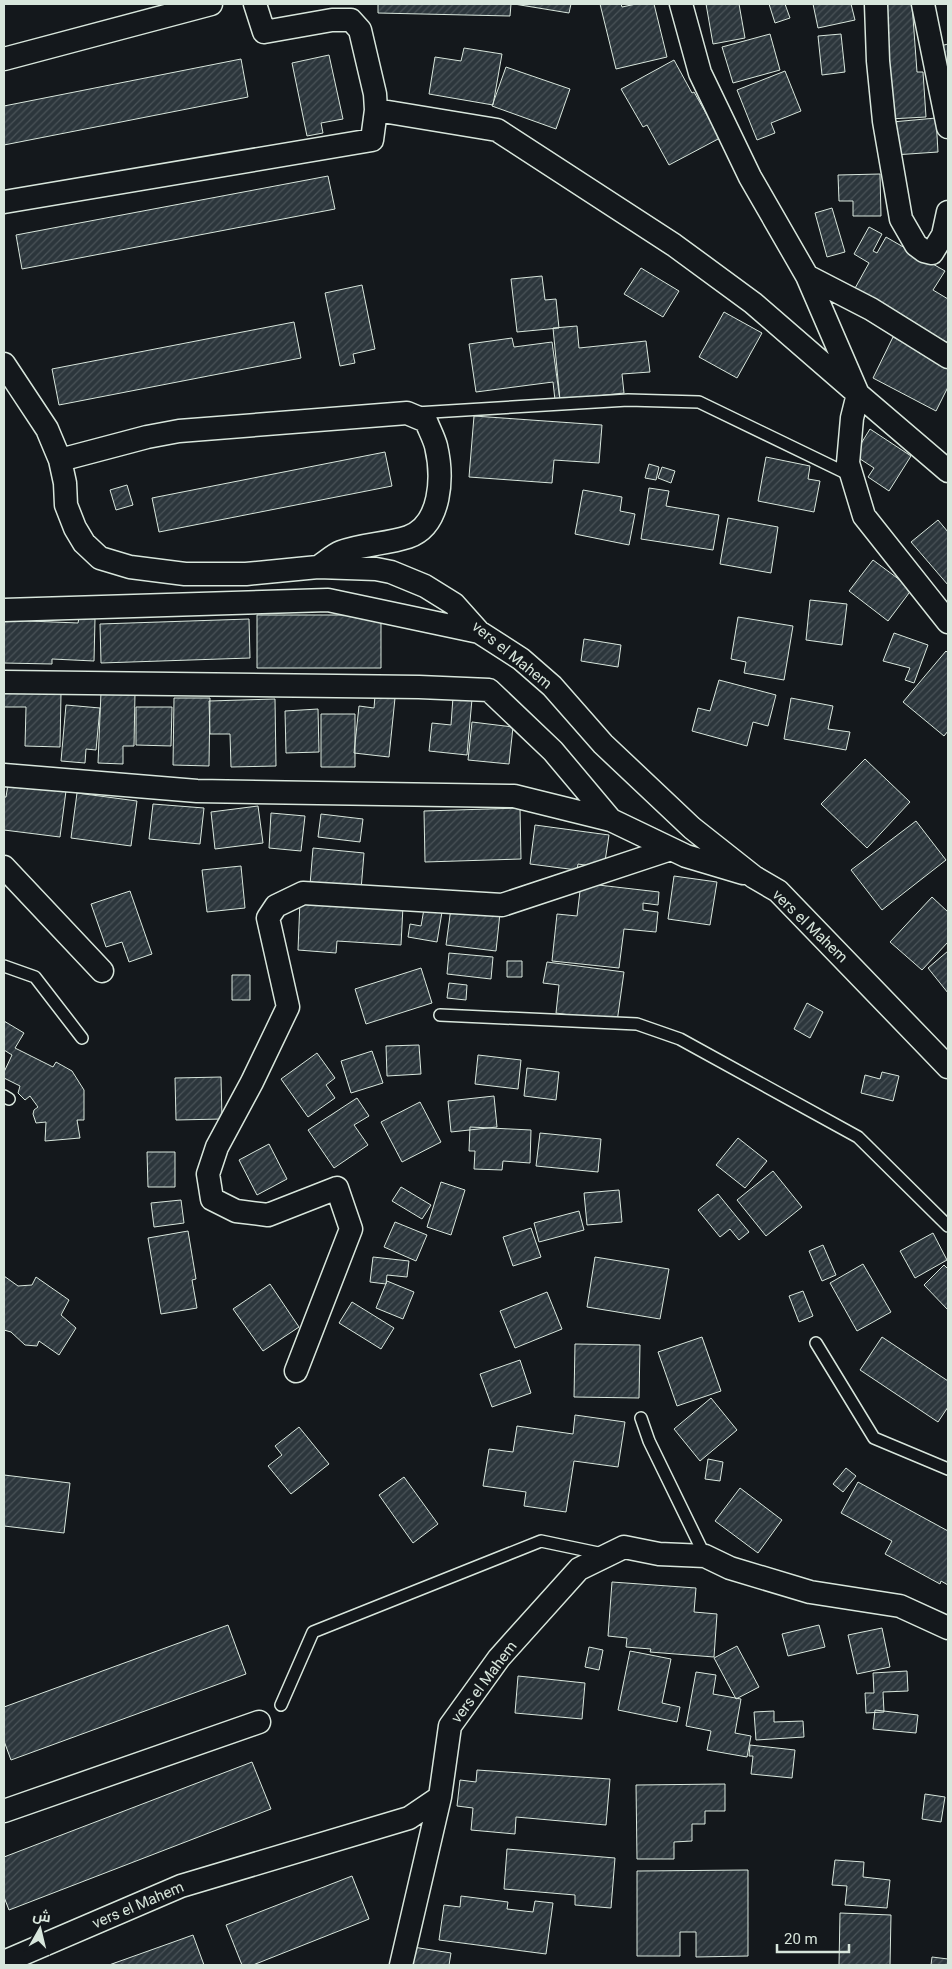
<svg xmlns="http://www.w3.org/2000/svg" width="952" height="1969" viewBox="0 0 952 1969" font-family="Roboto,Cairo,sans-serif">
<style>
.building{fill:url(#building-hatch);stroke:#d8e6dc}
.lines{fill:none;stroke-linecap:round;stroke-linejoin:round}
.service-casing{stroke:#d8e6dc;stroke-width:14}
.minor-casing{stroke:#d8e6dc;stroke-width:25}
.service{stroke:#14181c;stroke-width:11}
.minor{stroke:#14181c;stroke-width:22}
.labels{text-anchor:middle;stroke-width:4;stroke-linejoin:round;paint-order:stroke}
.street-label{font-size:15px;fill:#d8e6dc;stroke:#14181c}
</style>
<defs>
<pattern id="building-hatch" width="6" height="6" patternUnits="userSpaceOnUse" patternTransform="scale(1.25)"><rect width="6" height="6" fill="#2c363c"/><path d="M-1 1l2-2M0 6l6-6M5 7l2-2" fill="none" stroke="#4a5358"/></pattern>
</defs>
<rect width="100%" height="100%" fill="#14181c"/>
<path class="building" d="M 378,4 L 511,4 L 510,16 L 378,13 Z
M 514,4 L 571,4 L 569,13 Z
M 600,4 L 621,4 L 622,7 L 636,4 L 654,4 L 667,57 L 616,69 Z
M 706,4 L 739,4 L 745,38 L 713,44 Z
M 769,4 L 785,4 L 790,18 L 775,23 Z
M 813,4 L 851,4 L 855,20 L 818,28 Z
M 885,4 L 912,4 L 917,72 L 923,72 L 926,117 L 889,119 Z
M 770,34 L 780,70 L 733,83 L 722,47 Z
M 841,34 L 845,72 L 822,75 L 818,36 Z
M 948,44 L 948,76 L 936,47 Z
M 464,48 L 502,54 L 493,105 L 429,94 L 435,57 L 461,61 Z
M 329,55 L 343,119 L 321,123 L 323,133 L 307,136 L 292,63 Z
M 241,59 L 248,97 L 4,145 L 4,106 Z
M 674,60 L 692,93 L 694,92 L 720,138 L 669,165 L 647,125 L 643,127 L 621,89 Z
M 506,67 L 570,89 L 556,129 L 492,106 Z
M 785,71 L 801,111 L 771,123 L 775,133 L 757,140 L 737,90 Z
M 936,118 L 938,152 L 894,155 L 892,122 Z
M 880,174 L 881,216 L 853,216 L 853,201 L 839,201 L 838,175 Z
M 328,176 L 335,209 L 22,269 L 16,235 Z
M 832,208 L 845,252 L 827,257 L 815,213 Z
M 869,227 L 882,234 L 873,251 L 877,253 L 886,237 L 945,271 L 933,290 L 948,299 L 948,343 L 854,290 L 869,263 L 854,254 Z
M 641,268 L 679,291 L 663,317 L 624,294 Z
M 542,276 L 545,300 L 556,299 L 559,328 L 517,332 L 511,279 Z
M 362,285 L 375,349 L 353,354 L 355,363 L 340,366 L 325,293 Z
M 724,312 L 762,333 L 737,378 L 699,357 Z
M 294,322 L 301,358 L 59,405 L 52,369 Z
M 577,326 L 579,348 L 646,341 L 650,372 L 622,374 L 624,393 L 560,400 L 553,328 Z
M 893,337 L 948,365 L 948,387 L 936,411 L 873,378 Z
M 512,338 L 514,347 L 552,342 L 560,400 L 555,400 L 553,382 L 476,392 L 469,344 Z
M 474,416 L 602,425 L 599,463 L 554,460 L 552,483 L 469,477 Z
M 870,429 L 911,456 L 889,491 L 868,477 L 874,468 L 854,455 Z
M 385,452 L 392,486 L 159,532 L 152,498 Z
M 766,457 L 810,466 L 808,479 L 820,481 L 814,512 L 758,501 Z
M 649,464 L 659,467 L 656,480 L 645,478 Z
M 662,467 L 675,471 L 671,483 L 658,478 Z
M 127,485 L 133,505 L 116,510 L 110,490 Z
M 649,488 L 669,491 L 666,506 L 719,515 L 713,550 L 641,539 Z
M 583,490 L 622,497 L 620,511 L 635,514 L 629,545 L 575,534 Z
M 728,518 L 778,527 L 771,573 L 720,564 Z
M 938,520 L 948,532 L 948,585 L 911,542 Z
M 873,560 L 912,589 L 888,621 L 849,591 Z
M 810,600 L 847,604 L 842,645 L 806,640 Z
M 257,615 L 381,615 L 381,668 L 257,668 Z
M 738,617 L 793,626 L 784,680 L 744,673 L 746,662 L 731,659 Z
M 79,618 L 95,619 L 94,661 L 52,659 L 52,664 L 4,663 L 4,620 L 78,623 Z
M 249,619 L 250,658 L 101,663 L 100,624 Z
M 894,633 L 928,645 L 914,683 L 905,680 L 910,668 L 883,661 Z
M 584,639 L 621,645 L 618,667 L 581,661 Z
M 946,651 L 948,653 L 948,731 L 944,736 L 903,702 Z
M 719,680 L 776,695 L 768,726 L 753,722 L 747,746 L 692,731 L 698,708 L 710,711 Z
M 101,692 L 135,693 L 134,746 L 123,746 L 123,764 L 98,763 Z
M 4,693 L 61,694 L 60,747 L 25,746 L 26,707 L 4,707 Z
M 375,696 L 395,698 L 389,757 L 354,753 L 359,706 L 374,708 Z
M 453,697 L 472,699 L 467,755 L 429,751 L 432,723 L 451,725 Z
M 174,698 L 210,698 L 209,766 L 173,765 Z
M 791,698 L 833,706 L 828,729 L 850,732 L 846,750 L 784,739 Z
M 275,699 L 276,766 L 231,767 L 230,734 L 210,734 L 209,701 Z
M 66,705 L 100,708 L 96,750 L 86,749 L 85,763 L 61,761 Z
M 136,707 L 172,707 L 171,746 L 136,745 Z
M 318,709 L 319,752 L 286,753 L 285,711 Z
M 321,714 L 355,714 L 355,767 L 321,767 Z
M 472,722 L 513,727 L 509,764 L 468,760 Z
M 865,759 L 910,802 L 867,848 L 821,804 Z
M 8,784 L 66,791 L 60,837 L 4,830 L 4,797 L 6,797 Z
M 77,793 L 137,801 L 131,846 L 71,838 Z
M 153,804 L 204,808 L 200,844 L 149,839 Z
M 258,806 L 263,843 L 215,849 L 211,812 Z
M 520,808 L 521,859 L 425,862 L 424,811 Z
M 271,813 L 305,816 L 301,851 L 269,848 Z
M 321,814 L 363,819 L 360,842 L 318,837 Z
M 916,821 L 946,860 L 882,910 L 851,870 Z
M 535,825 L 609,835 L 604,868 L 578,864 L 577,870 L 530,864 Z
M 313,848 L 364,853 L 361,890 L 310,885 Z
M 241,866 L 245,908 L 207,912 L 202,870 Z
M 674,876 L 717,882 L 710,925 L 668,919 Z
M 581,883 L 659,892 L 658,905 L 643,903 L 643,910 L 658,912 L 656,932 L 624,929 L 619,968 L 552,961 L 557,914 L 577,916 Z
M 130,891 L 152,954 L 129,962 L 122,942 L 106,947 L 91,904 Z
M 932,897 L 948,912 L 948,942 L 922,970 L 890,942 Z
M 300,900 L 403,906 L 401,945 L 337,941 L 336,953 L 298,950 Z
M 451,908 L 500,913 L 496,951 L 446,945 Z
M 424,909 L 442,912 L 437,942 L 408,937 L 410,924 L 421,926 Z
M 948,951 L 948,993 L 928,968 Z
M 449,953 L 493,957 L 491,979 L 447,974 Z
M 507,961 L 522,961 L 522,977 L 507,977 Z
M 547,962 L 624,972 L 617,1022 L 556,1013 L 559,985 L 543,983 Z
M 421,968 L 432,1003 L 366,1024 L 355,989 Z
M 232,975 L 250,975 L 250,1000 L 232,1000 Z
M 449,983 L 467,985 L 466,1000 L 447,998 Z
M 807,1003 L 823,1012 L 810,1038 L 794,1029 Z
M 4,1021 L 24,1033 L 15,1048 L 53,1067 L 56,1062 L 72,1071 L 84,1090 L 84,1120 L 77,1120 L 80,1138 L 45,1141 L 46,1122 L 36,1123 L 33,1114 L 34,1110 L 38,1107 L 30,1096 L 25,1100 L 18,1093 L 20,1086 L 4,1078 L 4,1072 L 12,1055 L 4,1050 Z
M 419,1045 L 421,1074 L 387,1076 L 386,1046 Z
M 372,1051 L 383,1083 L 351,1093 L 341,1061 Z
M 317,1053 L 335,1078 L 326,1085 L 335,1098 L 308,1117 L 281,1079 Z
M 478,1055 L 521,1060 L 518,1089 L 475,1084 Z
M 527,1068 L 559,1072 L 556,1100 L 524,1096 Z
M 882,1072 L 899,1076 L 893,1101 L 861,1093 L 865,1075 L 880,1079 Z
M 221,1077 L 222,1119 L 176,1120 L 175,1078 Z
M 494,1096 L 497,1127 L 451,1132 L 448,1101 Z
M 357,1098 L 369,1116 L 354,1125 L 368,1145 L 334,1168 L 308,1130 Z
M 420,1102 L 441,1142 L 402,1162 L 381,1122 Z
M 470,1127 L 531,1130 L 530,1163 L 503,1161 L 502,1170 L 474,1169 L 475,1151 L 469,1151 Z
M 540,1133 L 601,1139 L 598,1172 L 536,1166 Z
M 738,1138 L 767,1161 L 745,1188 L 716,1165 Z
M 269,1144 L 287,1179 L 257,1195 L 239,1160 Z
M 147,1152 L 175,1152 L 175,1187 L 148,1187 Z
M 773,1171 L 802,1207 L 766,1236 L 737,1200 Z
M 441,1182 L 465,1190 L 451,1235 L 427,1227 Z
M 401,1187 L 431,1205 L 422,1219 L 392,1201 Z
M 619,1190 L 622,1222 L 587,1225 L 584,1193 Z
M 718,1194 L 749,1232 L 739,1240 L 730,1229 L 720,1237 L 698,1210 Z
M 181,1200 L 184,1223 L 154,1227 L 151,1203 Z
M 579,1211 L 584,1230 L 539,1242 L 534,1223 Z
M 395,1222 L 427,1235 L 416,1261 L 384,1247 Z
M 531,1228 L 541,1257 L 513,1266 L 503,1237 Z
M 188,1231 L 196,1279 L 192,1280 L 197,1308 L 161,1314 L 148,1238 Z
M 933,1233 L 947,1260 L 915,1278 L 900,1251 Z
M 823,1245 L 836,1275 L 822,1281 L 809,1251 Z
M 373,1257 L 409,1261 L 407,1277 L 387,1275 L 386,1284 L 370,1282 Z
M 595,1257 L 669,1269 L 660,1319 L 587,1307 Z
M 863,1264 L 891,1312 L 857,1331 L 830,1283 Z
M 944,1265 L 948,1269 L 948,1310 L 924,1285 Z
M 4,1276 L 18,1286 L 32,1285 L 36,1277 L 69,1300 L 61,1315 L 76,1328 L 59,1355 L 39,1341 L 37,1346 L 25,1345 L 11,1332 L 4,1330 Z
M 387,1281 L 414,1292 L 403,1319 L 376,1308 Z
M 270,1284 L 299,1327 L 263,1351 L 233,1309 Z
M 803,1291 L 813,1316 L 799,1322 L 789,1296 Z
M 547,1292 L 562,1329 L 515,1348 L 500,1311 Z
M 352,1302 L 394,1328 L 381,1349 L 339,1323 Z
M 702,1337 L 721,1391 L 677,1406 L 658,1352 Z
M 882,1337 L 948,1381 L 948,1407 L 938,1422 L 860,1370 Z
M 575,1344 L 640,1345 L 639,1398 L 574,1397 Z
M 520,1360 L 531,1393 L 492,1407 L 480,1374 Z
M 711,1398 L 737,1430 L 700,1461 L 674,1429 Z
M 575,1415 L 625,1422 L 618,1467 L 574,1461 L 566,1512 L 524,1506 L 526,1492 L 483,1486 L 489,1449 L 513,1452 L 517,1426 L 573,1434 Z
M 299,1427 L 329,1464 L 291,1494 L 268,1466 L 282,1455 L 275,1446 Z
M 708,1459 L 723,1462 L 720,1481 L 705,1479 Z
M 846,1468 L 856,1476 L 843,1492 L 833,1484 Z
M 4,1475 L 70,1483 L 64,1533 L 4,1526 Z
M 404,1477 L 438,1524 L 413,1543 L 379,1495 Z
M 858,1482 L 948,1531 L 948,1585 L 941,1581 L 940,1584 L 885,1554 L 892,1541 L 841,1513 Z
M 740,1488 L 782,1520 L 758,1553 L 715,1521 Z
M 612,1582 L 696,1588 L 694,1612 L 717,1614 L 714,1657 L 650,1652 L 651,1649 L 626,1647 L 627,1638 L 608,1636 Z
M 228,1625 L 246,1674 L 11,1760 L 4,1741 L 4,1707 Z
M 819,1625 L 825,1647 L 788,1656 L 782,1634 Z
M 882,1628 L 890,1667 L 857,1674 L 848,1635 Z
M 737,1646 L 759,1687 L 736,1699 L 714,1658 Z
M 589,1647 L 603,1650 L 599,1670 L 585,1667 Z
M 630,1651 L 671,1659 L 662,1703 L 680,1707 L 677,1722 L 618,1710 Z
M 907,1671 L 908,1691 L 883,1692 L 884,1712 L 866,1713 L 865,1693 L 874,1693 L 873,1673 Z
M 696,1672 L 716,1675 L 713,1694 L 741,1699 L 735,1733 L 751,1736 L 747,1757 L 707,1750 L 711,1731 L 686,1726 Z
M 518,1676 L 585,1683 L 582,1719 L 515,1713 Z
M 875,1710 L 918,1715 L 916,1733 L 873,1729 Z
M 774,1711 L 774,1722 L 803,1721 L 804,1737 L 756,1740 L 754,1712 Z
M 750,1745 L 795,1750 L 792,1778 L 751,1774 L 753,1756 L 749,1756 Z
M 252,1762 L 271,1809 L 9,1910 L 4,1897 L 4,1857 Z
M 477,1770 L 610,1779 L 606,1825 L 516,1817 L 515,1834 L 471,1830 L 473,1808 L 457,1806 L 460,1780 L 476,1782 Z
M 725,1784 L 725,1811 L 705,1811 L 705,1824 L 692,1824 L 692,1841 L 674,1842 L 674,1859 L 637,1859 L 636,1785 Z
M 925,1794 L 945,1797 L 941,1822 L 922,1819 Z
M 507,1849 L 615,1858 L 611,1908 L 575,1905 L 575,1895 L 504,1889 Z
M 835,1860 L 864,1862 L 863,1877 L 890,1880 L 887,1908 L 845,1905 L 847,1886 L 832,1885 Z
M 748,1870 L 748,1956 L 696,1957 L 696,1932 L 680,1932 L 680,1956 L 637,1956 L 637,1871 Z
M 352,1876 L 369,1919 L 253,1965 L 242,1965 L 226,1925 Z
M 461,1896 L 508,1902 L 507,1909 L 533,1912 L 535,1901 L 553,1903 L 546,1954 L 439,1940 L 444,1905 L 460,1907 Z
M 840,1913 L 891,1915 L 890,1965 L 839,1965 Z
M 193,1935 L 204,1965 L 109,1965 Z
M 413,1947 L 451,1953 L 449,1965 L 410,1965 Z
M 932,1957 L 948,1959 L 948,1965 L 931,1965 Z"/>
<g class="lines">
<defs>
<path id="service" d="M 416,413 L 628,400 L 699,402 L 850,475
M 4,966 L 35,977 L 82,1038
M 440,1015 L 637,1024 L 680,1039 L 858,1137 L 948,1226
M 4,1096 L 9,1099
M 816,1343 L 874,1438 L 948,1469
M 641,1418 L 649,1441 L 705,1556
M 281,1705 L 313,1632 L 541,1541 L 603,1554"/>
<path id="minor" d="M 681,4 L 700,73 L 750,177 L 807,276 L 858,394 L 948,471
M 876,4 L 878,61 L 884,121 L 901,219 L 916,245 L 924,251 L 932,253 L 943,235 L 948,212
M 923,4 L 948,127
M 4,59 L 211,4
M 376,110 L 497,130 L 674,245 L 753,303 L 858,394 L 852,418 L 848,463 L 864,516 L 948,622
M 4,202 L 372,140 L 376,110 L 375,94 L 360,30 L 351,20 L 332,20 L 264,32 L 255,4
M 807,276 L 871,309 L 948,357
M 4,364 L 47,429 L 60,460 L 65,483 L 66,505 L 75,528 L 84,543 L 100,558 L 130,567 L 185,574 L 246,574 L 318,567 L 376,569 L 391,572 L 425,586 L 454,604 L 479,632 L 521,659 L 552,686 L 603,744 L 692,828 L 754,877 L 778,891 L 948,1067
M 60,460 L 147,437 L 179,431 L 407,413 L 426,421 C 429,429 434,438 436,446 C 443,476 442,525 408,537 C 387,544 362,544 341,552 C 333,555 325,563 318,567
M 4,610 L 328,600 L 479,632
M 4,682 L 419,687 L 489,690 L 553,751 L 611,820 L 686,856 L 743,873
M 4,775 L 197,791 L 514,796 L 611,820
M 4,867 L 102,971
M 296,1371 L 351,1229 L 337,1188 L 268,1215 L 236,1211 L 212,1199 L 208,1174 L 217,1147 L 252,1082 L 288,1007 L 268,918 L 276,906 L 303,893 L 502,905 L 671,849
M 4,1811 L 259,1722
M 4,1962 L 181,1886 L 409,1818 L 440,1797 L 450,1726 L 499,1658 L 579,1569 L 624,1547 L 659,1554 L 705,1556 L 730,1568 L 810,1592 L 900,1606 L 948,1628
M 401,1965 L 440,1797"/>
</defs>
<use href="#service" class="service-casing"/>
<use href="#minor" class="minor-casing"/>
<use href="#service" class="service"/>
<use href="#minor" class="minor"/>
</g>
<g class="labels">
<g class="street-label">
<text transform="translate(512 655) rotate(39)" y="5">vers el Mahem</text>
<text transform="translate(810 926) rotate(44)" y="5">vers el Mahem</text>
<text transform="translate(484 1682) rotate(-53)" y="5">vers el Mahem</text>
<text transform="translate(138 1905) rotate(-23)" y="5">vers el Mahem</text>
</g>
</g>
<rect width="952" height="1969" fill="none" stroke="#d8e6dc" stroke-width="10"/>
<g transform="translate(40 1929) rotate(8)" stroke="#14181c" stroke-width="4" paint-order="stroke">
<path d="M0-4L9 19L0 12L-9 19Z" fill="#d8e6dc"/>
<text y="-8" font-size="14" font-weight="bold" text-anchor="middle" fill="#d8e6dc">ش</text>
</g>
<path d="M777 1944v8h72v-8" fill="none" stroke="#d8e6dc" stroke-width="2.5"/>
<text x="784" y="1944" font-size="15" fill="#d8e6dc" stroke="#14181c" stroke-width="4" paint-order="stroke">20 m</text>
</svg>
